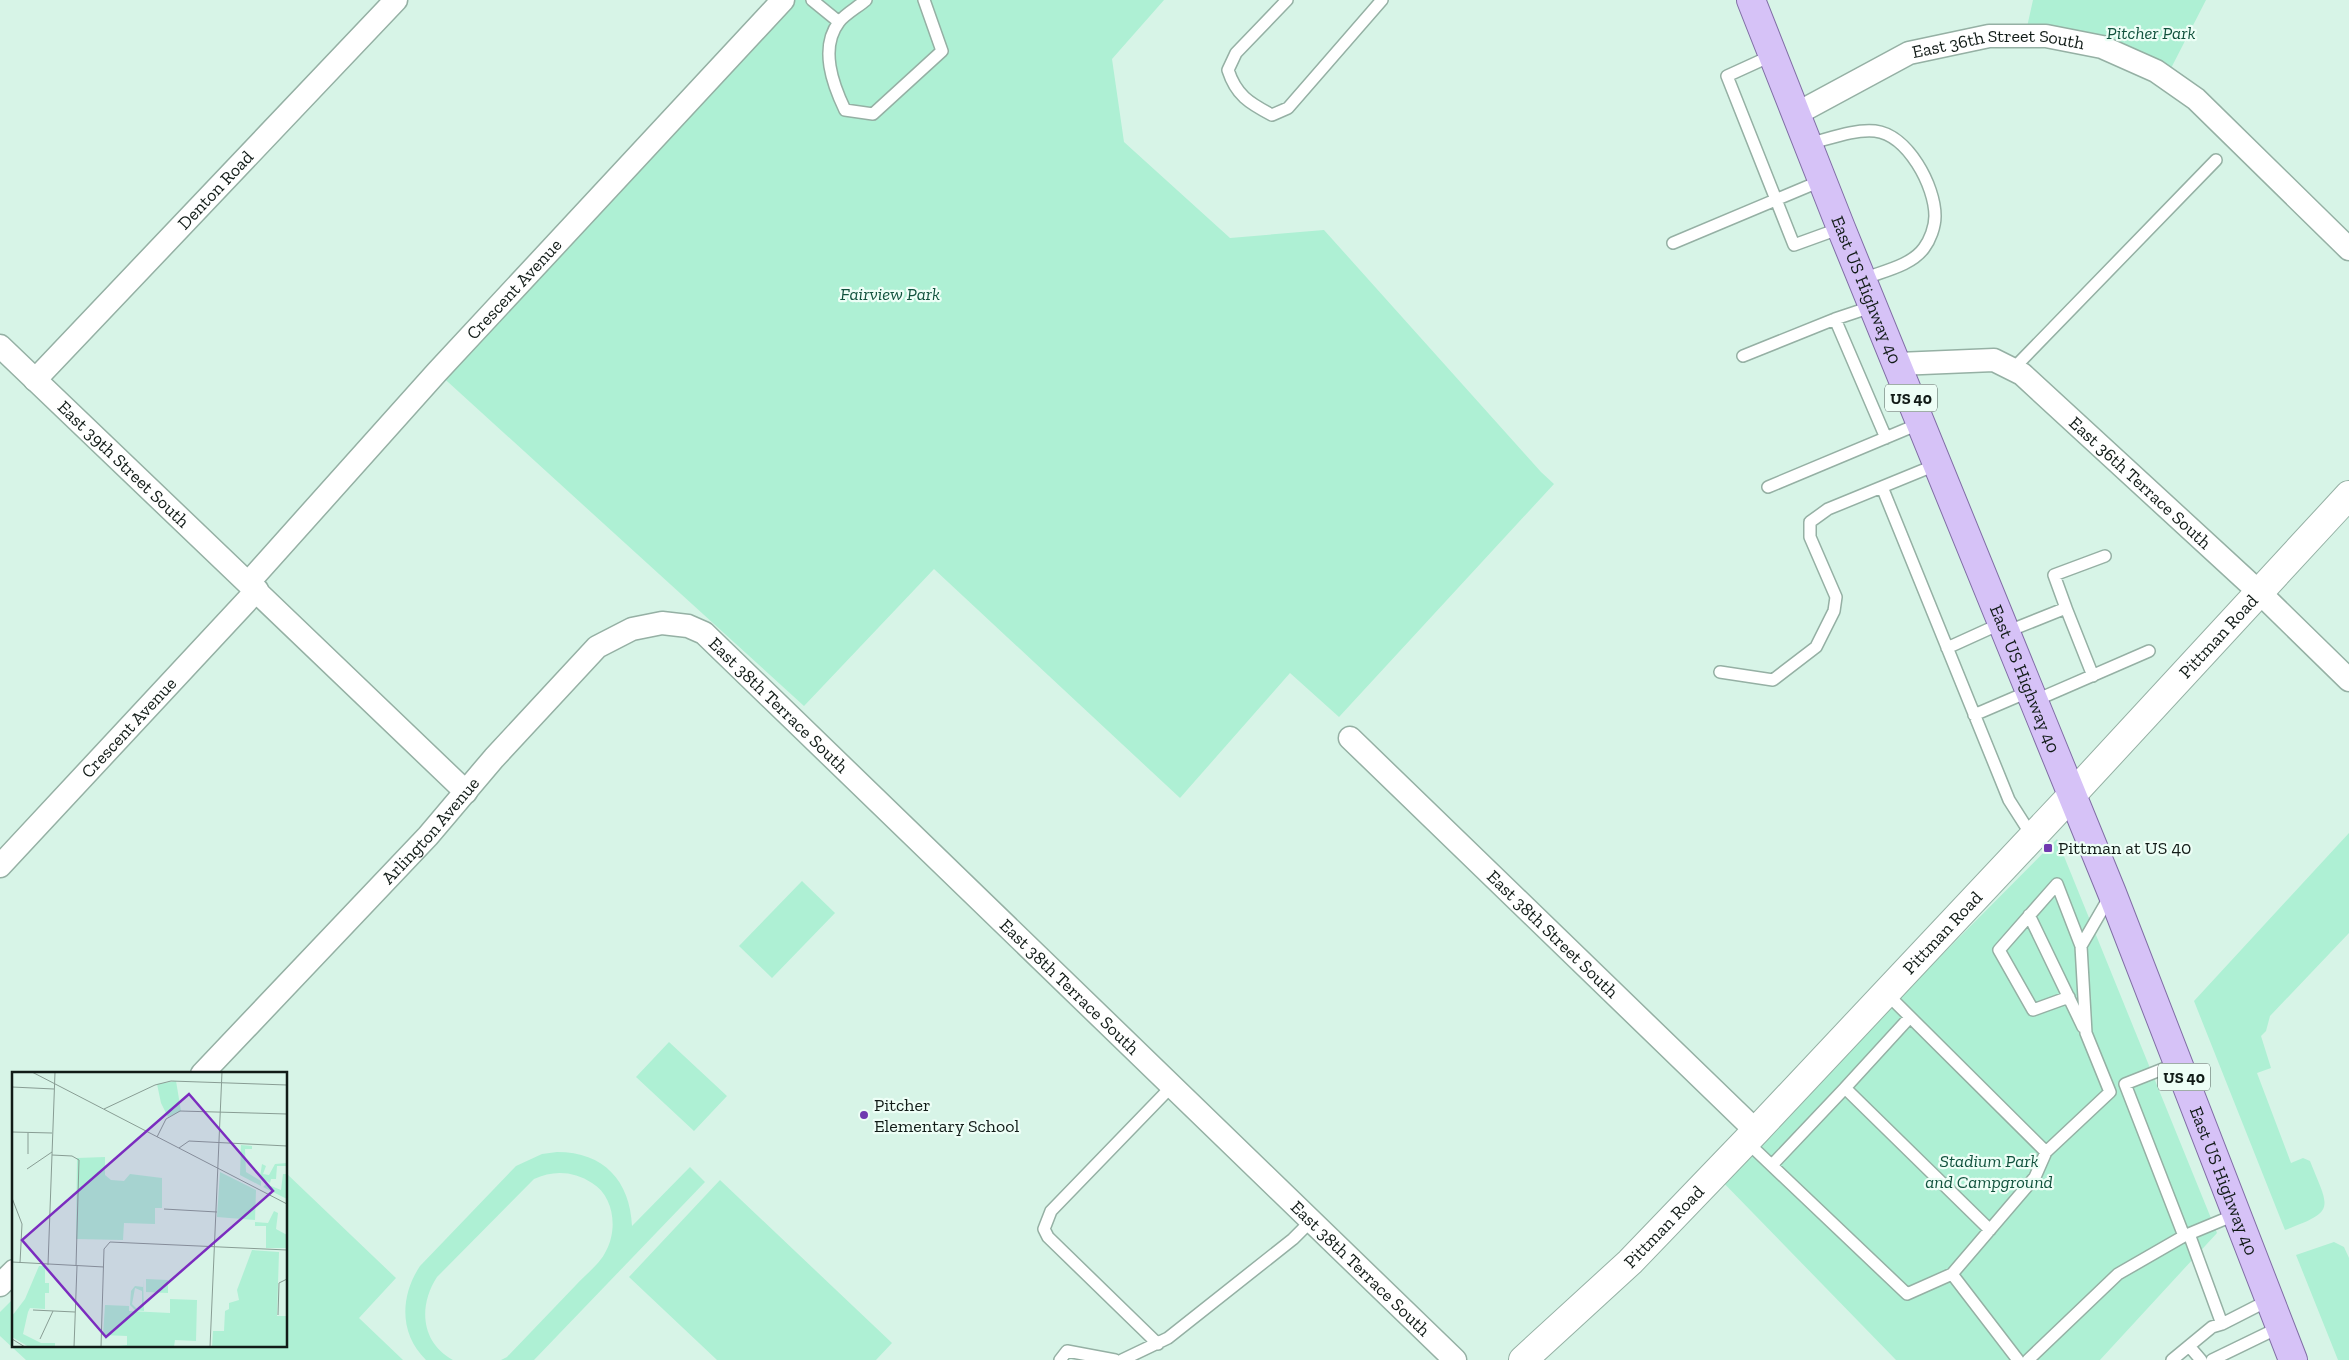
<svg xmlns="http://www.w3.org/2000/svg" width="2349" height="1360" viewBox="0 0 2349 1360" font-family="'Zilla Slab',serif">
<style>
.green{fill:#aef0d4}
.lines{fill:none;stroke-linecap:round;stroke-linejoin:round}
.service-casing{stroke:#95b0a4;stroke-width:14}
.minor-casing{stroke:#95b0a4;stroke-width:25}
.tertiary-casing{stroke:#95b0a4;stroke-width:30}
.primary-casing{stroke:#806ea5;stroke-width:30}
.service{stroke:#fff;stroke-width:11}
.minor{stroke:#fff;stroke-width:22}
.tertiary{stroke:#fff;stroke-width:28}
.primary{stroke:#d6c2f7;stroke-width:28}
.poi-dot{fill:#703ab0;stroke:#edfef6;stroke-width:2}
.labels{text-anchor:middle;stroke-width:4.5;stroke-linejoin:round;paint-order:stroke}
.shield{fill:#edfef6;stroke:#535f5a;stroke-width:1}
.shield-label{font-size:16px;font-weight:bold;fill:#111b17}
.park-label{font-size:18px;font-style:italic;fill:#11523d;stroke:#edfef6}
.street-label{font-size:18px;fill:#111b17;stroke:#edfef6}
.poi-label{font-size:18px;fill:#111b17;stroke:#edfef6;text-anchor:start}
.inset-road{fill:none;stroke:#889d94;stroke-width:1}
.view{fill:#7b2cbf;fill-opacity:0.15;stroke:#7b2cbf;stroke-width:2.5}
.inset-edge{fill:none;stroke:#111b17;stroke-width:2.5}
</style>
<rect width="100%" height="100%" fill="#d7f4e7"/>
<path class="green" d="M 783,0 L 1164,0 L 1112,59 L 1124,142 L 1230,238 L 1324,230 L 1541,472 L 1554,484 L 1339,717 L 1290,673 L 1180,798 L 934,569 L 804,706 L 437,372 Z
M 2033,0 L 2206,0 L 2166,78 L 2156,71 L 2025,36 Z
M 2349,833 L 2349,933 L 2270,1016 L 2266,1031 L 2261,1036 L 2271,1068 L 2257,1073 L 2291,1163 L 2303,1158 L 2310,1161 C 2329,1209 2337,1211 2285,1230 L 2194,1001 Z
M 2057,839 L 2217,1233 L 2100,1360 L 1896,1360 L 1715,1174 L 1907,990 Z
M 802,881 L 835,913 L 772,978 L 739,946 Z
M 669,1042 L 727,1096 L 694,1131 L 636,1077 Z
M 557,1152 C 604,1152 630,1181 632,1226 L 690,1167 L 705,1182 L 534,1360 L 501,1360 L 507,1357 C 530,1333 553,1309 576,1285 C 586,1274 600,1264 606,1251 C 618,1229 614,1196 592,1183 C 574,1171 553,1170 534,1179 L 437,1277 C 418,1306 421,1343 453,1360 L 426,1360 C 399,1334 400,1296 420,1266 L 516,1166 L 542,1154 Z
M 286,1173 L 396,1278 L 359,1318 L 403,1360 L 26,1360 L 0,1336 L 0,1312 L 14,1298 L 14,1346 L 286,1346 Z
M 720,1180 L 892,1343 L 876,1360 L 717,1360 L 629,1277 Z
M 2334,1242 L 2344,1247 L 2349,1258 L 2349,1360 L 2338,1360 L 2296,1255 Z"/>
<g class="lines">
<defs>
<path id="service" d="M 812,0 L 839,22
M 866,0 C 858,7 845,14 839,22 C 819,48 833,85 845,110 L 873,114 L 942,51 L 924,0
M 1287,0 L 1236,53 L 1228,70 C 1236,95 1249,103 1272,115 L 1288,108 L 1382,0
M 1773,55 L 1727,76 L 1794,245 L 1841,228
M 1808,144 C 1829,139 1853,129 1875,131 C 1908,135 1935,186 1935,216 C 1935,227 1930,240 1924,248 C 1911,266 1883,271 1863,279
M 1673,243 L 1823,180
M 1874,306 L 1835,319 L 1886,438
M 1743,356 L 1835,319
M 2013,369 L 2216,160
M 1768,487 L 1921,423
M 1882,487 L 2009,800 L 2032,836
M 2066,608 L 2054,575 L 2105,556
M 2006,632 L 2066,608 L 2093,676
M 1947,648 L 2002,623
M 1720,672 L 1773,680 L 1816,647 L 1834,611 L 1836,597 L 1810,537 L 1810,522 L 1828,509 L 1938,464
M 2034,701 L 2149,651
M 1974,715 L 2030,691
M 2029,915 L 2083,1027
M 1886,993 L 2046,1152 L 2110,1092 L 2086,1033 L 2081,946 L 2110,896
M 2069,997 L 2033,1010 L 1999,950 L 2057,884 L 2081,946
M 1910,1017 L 1845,1088 L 1990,1230
M 1746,1141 L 1907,1294 L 1952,1274 L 2018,1360
M 1772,1165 L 1845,1088
M 2189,1234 L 2222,1324
M 2184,1236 L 2237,1214
M 1952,1274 L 2035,1177 L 2046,1152
M 1158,1344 L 1048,1237 L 1044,1229 L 1051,1211 L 1172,1086
M 2189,1346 L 2201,1360
M 1060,1360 L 1067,1351 L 1115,1360
M 1122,1360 L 1168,1338 L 1293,1239 L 1311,1221
M 2028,1360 L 2118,1274 L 2184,1236 L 2125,1084 L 2178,1063
M 2172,1360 L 2212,1327 L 2222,1324 L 2269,1300
M 2212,1360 L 2280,1327"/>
<g id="minor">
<path id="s1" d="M 1796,114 L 1909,53 L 1989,36 L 2046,36 L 2102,47 L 2156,71 L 2196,99 L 2349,249"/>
<path id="s2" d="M 0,346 L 466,792"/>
<path id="s3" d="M 1898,364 L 1994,360 L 2022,374 L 2259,592 L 2349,680"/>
<path id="s4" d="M 35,380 L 396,0"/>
<path id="s5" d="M 249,582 L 437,372 L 783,0"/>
<path id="s6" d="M 1350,738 L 1756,1131"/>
<path id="s7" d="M 0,866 L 257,590"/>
<path id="s8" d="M 202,1074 L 428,836 L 494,758 L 597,647 L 632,629 L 662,623 L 688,626 L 704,633 L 1455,1360"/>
<path d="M 0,1285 L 14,1271"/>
</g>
<g id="tertiary">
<path id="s9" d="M 1523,1360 L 1630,1262 L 1756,1131 L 2072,795 L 2349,495"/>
</g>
<g id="primary">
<path id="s10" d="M 1751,0 L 1841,228 L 2112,893 L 2293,1360"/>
</g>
</defs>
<use href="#service" class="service-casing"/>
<use href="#minor" class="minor-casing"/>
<use href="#tertiary" class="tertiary-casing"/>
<use href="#primary" class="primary-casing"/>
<use href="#service" class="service"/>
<use href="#minor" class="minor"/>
<use href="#tertiary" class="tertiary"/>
<use href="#primary" class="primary"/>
</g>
<g class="poi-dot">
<rect x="2043" y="843" width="10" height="10" rx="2.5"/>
<circle cx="864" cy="1115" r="5"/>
</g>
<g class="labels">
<g class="shield">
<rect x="1885" y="384.5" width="52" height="27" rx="4"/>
<rect x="2158" y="1063.5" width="52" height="27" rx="4"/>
</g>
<g class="shield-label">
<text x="1911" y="404">US 40</text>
<text x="2184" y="1083">US 40</text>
</g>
<g class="park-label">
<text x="2151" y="39">Pitcher Park</text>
<text x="890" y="300">Fairview Park</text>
<text x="1989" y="1167">Stadium Park<tspan x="1989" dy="21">and Campground</tspan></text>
</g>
<g class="street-label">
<text dy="6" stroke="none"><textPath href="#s1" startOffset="219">East 36th Street South</textPath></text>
<text dy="6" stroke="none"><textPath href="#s4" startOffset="262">Denton Road</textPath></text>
<text dy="6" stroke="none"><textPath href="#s5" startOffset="395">Crescent Avenue</textPath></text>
<text dy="6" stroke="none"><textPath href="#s10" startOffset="312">East US Highway 40</textPath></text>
<text dy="6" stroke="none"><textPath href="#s2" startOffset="171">East 39th Street South</textPath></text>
<text dy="6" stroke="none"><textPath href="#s3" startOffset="288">East 36th Terrace South</textPath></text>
<text dy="6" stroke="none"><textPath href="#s9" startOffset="1004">Pittman Road</textPath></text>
<text dy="6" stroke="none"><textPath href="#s10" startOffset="732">East US Highway 40</textPath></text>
<text dy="6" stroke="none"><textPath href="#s8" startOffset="799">East 38th Terrace South</textPath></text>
<text dy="6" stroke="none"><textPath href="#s7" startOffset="189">Crescent Avenue</textPath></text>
<text dy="6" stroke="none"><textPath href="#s8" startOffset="334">Arlington Avenue</textPath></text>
<text dy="6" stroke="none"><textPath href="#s9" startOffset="599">Pittman Road</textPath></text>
<text dy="6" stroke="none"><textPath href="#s6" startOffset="282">East 38th Street South</textPath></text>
<text dy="6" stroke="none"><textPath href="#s8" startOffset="1204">East 38th Terrace South</textPath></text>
<text dy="6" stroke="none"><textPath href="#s10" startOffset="1272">East US Highway 40</textPath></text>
<text dy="6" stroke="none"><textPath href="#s9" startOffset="194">Pittman Road</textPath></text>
<text dy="6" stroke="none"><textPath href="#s8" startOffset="1609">East 38th Terrace South</textPath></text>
</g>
<g class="poi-label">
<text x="2058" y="854">Pittman at US 40</text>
<text x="874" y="1111">Pitcher<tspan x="874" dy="21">Elementary School</tspan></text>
</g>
</g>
<g transform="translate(12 1072)">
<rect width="275" height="275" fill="#d7f4e7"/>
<path d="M 164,9 L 169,39 L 156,45 L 149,31 L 145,12 ZM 229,73 L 240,74 L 240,77 L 233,77 L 234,100 L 249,109 L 249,114 L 228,103 ZM 93,85 L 93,103 L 99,108 L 112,109 L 118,102 L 150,106 L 150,136 L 143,136 L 143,152 L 112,151 L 111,168 L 64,167 L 65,86 ZM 275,91 L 275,94 L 265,94 L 264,107 L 259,107 L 258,111 L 248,105 L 250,92 L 254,94 L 251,102 L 257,103 L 263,92 ZM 208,100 L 244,118 L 243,148 L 205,145 ZM 271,102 L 275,102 L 275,127 L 251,115 L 254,112 L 269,118 ZM 262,139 L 266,141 L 264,157 L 275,163 L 275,176 L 254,176 L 254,154 L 243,154 L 243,150 L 256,151 ZM 240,178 L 267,180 L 265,244 L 275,244 L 275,275 L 200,275 L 201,259 L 212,259 L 213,239 L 217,237 L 217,231 L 227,228 L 225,218 ZM 27,194 L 33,194 L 33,211 L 37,211 L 37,221 L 33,221 L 33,237 L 18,236 L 16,240 L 11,262 L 29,271 L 43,271 L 43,275 L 17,275 L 0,265 L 0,244 L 13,227 ZM 134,207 L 156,208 L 156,221 L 134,220 ZM 131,208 L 132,239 L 123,238 L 118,233 L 119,219 L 123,214 L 131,215 ZM 123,216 L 130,219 L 130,233 L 125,237 L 120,232 ZM 158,227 L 185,228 L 184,269 L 163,268 L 162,275 L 99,275 L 115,273 L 115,264 L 91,263 L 93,233 L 117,234 L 117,239 L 158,241 Z" fill="#aef0d4" fill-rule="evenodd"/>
<path class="inset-road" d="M 20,0 L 275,132M 0,15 L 42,17M 92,37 L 143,13 L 159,9 L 275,13M 0,60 L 40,61M 16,61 L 16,82M 145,65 L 154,47 L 168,39 L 275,42M 167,76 L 177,69 L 275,74M 40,83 L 60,84 L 67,88 L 64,194M 15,97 L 40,80M 0,126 L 10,152 L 8,191M 152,137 L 205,140M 0,190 L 92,195M 36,193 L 43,0M 21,238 L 63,240M 266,243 L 267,211 L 275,207M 0,267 L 13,275M 28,267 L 41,239M 62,275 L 65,194M 89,275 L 92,177 L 98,170 L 275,178M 198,275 L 210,0"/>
<path class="view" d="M 177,22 L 261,119 L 94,265 L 10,168 Z"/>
<rect width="275" height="275" class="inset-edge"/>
</g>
</svg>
